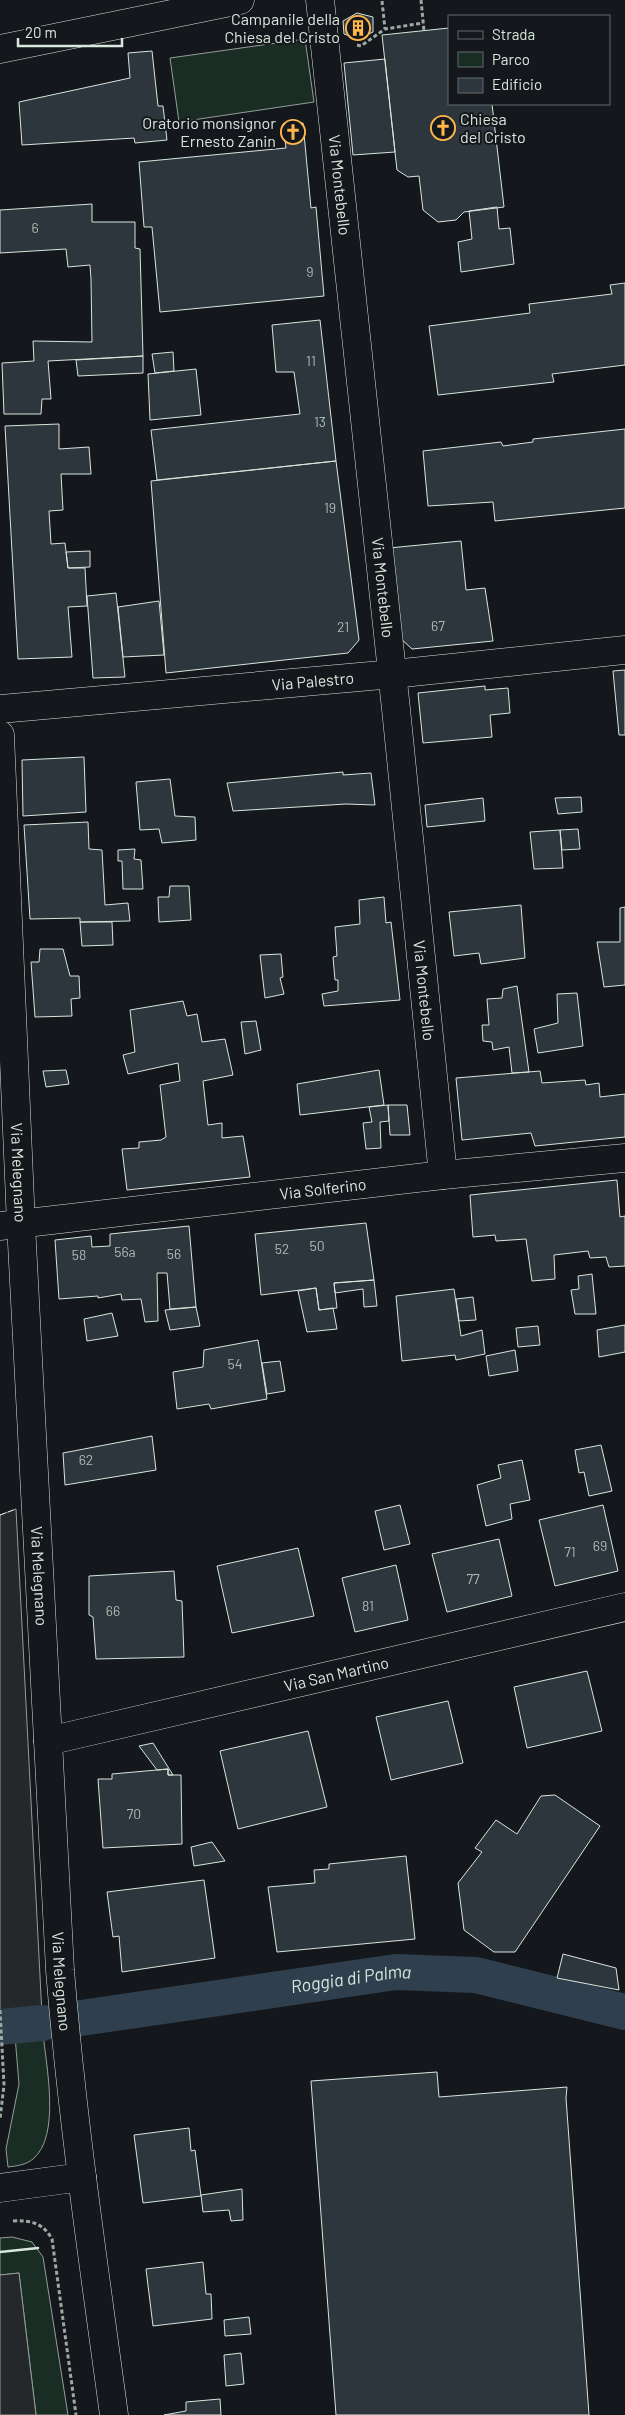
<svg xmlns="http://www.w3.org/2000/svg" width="625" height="2415" viewBox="0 0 625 2415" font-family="Barlow,sans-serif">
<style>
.green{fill:#1a2d24;stroke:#939e99}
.parking{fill:#24282b;stroke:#939e99}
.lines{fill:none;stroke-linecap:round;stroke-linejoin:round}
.canal{stroke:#2f3f4d;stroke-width:36}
.building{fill:#2c363c;stroke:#d8e6dc}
.minor-casing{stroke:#d8e6dc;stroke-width:29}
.path{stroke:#9da8a2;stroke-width:3;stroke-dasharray:4 2.5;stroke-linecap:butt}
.minor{stroke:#14181c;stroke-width:28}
.fence{stroke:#d8e6dc;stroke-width:1;stroke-dasharray:6 2.5;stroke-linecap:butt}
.wall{stroke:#d8e6dc;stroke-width:2.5}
.labels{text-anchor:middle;stroke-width:4;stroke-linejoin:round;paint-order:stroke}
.number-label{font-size:14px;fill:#adbab4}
.poi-label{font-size:16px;fill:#d8e6dc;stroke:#14181c;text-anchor:end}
.street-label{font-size:16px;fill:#d8e6dc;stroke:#14181c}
.water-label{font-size:18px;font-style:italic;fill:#d8e6dc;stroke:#14181c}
</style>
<rect width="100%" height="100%" fill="#14181c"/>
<path class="green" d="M 305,39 L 314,102 L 179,122 L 170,58 Z
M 43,2033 C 46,2065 61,2136 33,2159 C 26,2165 16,2166 8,2167 L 6,2149 L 19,2084 L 15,2036 Z
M 12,2237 L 32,2242 L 43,2257 L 68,2415 L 36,2415 L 19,2273 L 0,2275 L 0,2238 Z"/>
<path class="parking" d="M 16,1509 L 42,2015 L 0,2019 L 0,1515 Z
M 19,2273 L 36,2415 L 0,2415 L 0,2275 Z"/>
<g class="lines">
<g class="canal">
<path id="s1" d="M 74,2019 L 396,1972 L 476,1975 L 625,2012"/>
<path d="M 0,2027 L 42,2023"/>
</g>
</g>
<path class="building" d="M 357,13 L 373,17 L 373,32 L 359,39 L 344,34 L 343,21 Z
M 449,28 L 449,104 L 492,104 L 504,207 L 464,212 L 456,220 L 438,222 L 423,210 L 419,176 L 408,177 L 397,170 L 382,35 Z
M 152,51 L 158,106 L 163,106 L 167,140 L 135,143 L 134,138 L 22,145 L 19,102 L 130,78 L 128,53 Z
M 385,59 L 395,152 L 353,155 L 344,63 Z
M 303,123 L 311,208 L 316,207 L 324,296 L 160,312 L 152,227 L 144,227 L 139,162 L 286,148 L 283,124 Z
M 92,204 L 92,222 L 135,222 L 135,248 L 140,249 L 143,356 L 48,361 L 51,399 L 42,399 L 41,414 L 4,414 L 2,363 L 34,361 L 33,341 L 92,342 L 91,279 L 90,265 L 68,267 L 66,249 L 0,253 L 0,210 Z
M 497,207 L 499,229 L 510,228 L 514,264 L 461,272 L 458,242 L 472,239 L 469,211 Z
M 625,283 L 625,365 L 552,374 L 554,382 L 438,395 L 429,326 L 530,313 L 529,304 L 612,294 L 610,285 Z
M 320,320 L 336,461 L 157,480 L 151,430 L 300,414 L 294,372 L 276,372 L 272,325 Z
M 173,352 L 174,371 L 155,373 L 152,354 Z
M 143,356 L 143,373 L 78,376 L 76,360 Z
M 196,369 L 201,415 L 150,420 L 148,374 Z
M 59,424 L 59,449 L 89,447 L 91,474 L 61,474 L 63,510 L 49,511 L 51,544 L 65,543 L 68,568 L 85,568 L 87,606 L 68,607 L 72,657 L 18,659 L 5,426 Z
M 625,429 L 625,508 L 495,521 L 493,502 L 428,506 L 423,451 L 501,442 L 503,446 L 533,442 L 533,439 Z
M 336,461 L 359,640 L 348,653 L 166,673 L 151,481 Z
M 461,541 L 466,590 L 485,588 L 493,641 L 412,649 L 399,637 L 389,548 Z
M 90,551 L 90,567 L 68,568 L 66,552 Z
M 116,593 L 125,677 L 93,678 L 87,596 Z
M 159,601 L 164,655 L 123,657 L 118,607 Z
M 625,670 L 625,735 L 619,735 L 613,671 Z
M 485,686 L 485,690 L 508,688 L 510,713 L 490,715 L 492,737 L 423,743 L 418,693 Z
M 84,757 L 86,812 L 23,816 L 22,760 Z
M 343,772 L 343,775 L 371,773 L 375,805 L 346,804 L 233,811 L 227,783 Z
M 170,779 L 175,816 L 195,817 L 196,840 L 162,843 L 159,829 L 140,830 L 136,782 Z
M 581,797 L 582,812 L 558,814 L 555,798 Z
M 483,798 L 485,821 L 427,827 L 425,805 Z
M 88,822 L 89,849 L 102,850 L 105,905 L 128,903 L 130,921 L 80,922 L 80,918 L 30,919 L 24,825 Z
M 578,829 L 580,849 L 562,850 L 560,830 Z
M 560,830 L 563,868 L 534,869 L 530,832 Z
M 135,849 L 134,859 L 141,860 L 143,889 L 123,889 L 122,861 L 118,861 L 118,850 Z
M 170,886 L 189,886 L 191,920 L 159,922 L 158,897 L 169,897 Z
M 384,897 L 386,923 L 391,922 L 400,1000 L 324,1006 L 322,994 L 338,991 L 338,980 L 335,980 L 333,957 L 337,956 L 335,927 L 360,924 L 359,900 Z
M 521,905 L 525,958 L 481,964 L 479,953 L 454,956 L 449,912 Z
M 625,907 L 625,985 L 604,987 L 597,942 L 620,942 L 620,908 Z
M 80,922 L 112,922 L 113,945 L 82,946 Z
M 40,949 L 63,949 L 70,976 L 79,976 L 80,998 L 71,999 L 72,1016 L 35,1017 L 31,962 L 39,962 Z
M 281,954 L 283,977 L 280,978 L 284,994 L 265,998 L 260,955 Z
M 517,986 L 529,1072 L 512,1073 L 509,1047 L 493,1050 L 492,1042 L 483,1041 L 482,1025 L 489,1025 L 487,999 L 502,998 L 503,989 Z
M 577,993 L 583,1046 L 538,1053 L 534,1029 L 558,1023 L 557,994 Z
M 183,1001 L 187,1016 L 197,1014 L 202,1042 L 225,1039 L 233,1075 L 203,1081 L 208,1125 L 222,1123 L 222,1138 L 243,1136 L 250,1177 L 127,1190 L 122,1149 L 139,1148 L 139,1142 L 161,1140 L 166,1137 L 160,1085 L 180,1081 L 178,1063 L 128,1074 L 123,1055 L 135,1052 L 130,1010 Z
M 256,1021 L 261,1050 L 245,1054 L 241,1022 Z
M 66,1070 L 69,1084 L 46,1087 L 43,1071 Z
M 379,1070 L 384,1105 L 300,1115 L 297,1084 Z
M 540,1071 L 542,1083 L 585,1080 L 586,1085 L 599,1083 L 600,1097 L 625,1094 L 625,1137 L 535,1146 L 531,1133 L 462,1140 L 456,1078 Z
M 388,1105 L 407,1105 L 410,1135 L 390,1135 Z
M 388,1105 L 389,1121 L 380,1122 L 381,1148 L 366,1149 L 363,1123 L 372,1122 L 369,1107 Z
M 617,1180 L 620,1217 L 625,1216 L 625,1266 L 609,1267 L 606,1257 L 590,1258 L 588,1251 L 554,1255 L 555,1279 L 532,1281 L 526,1239 L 496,1241 L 495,1235 L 473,1237 L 470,1195 Z
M 366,1223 L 374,1280 L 334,1283 L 337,1308 L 319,1310 L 316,1288 L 261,1295 L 255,1234 Z
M 189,1226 L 196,1307 L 170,1309 L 167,1273 L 157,1273 L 158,1321 L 145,1322 L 141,1299 L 122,1300 L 121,1294 L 98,1298 L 98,1296 L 59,1299 L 55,1240 L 91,1236 L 92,1247 L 110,1246 L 110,1234 Z
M 592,1274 L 596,1314 L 575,1314 L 571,1290 L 579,1289 L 578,1276 Z
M 374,1280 L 377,1306 L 364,1307 L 363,1289 L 335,1293 L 334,1283 Z
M 316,1288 L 319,1310 L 333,1308 L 337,1329 L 307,1332 L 298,1291 Z
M 454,1289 L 461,1336 L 482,1330 L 485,1354 L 456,1360 L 455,1355 L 402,1361 L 396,1296 Z
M 473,1297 L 476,1320 L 459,1321 L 456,1299 Z
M 196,1307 L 200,1326 L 170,1330 L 165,1310 Z
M 112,1313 L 118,1336 L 87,1341 L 84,1319 Z
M 625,1325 L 625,1352 L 599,1357 L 597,1330 Z
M 538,1326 L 540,1345 L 518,1347 L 516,1328 Z
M 258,1340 L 267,1399 L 211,1409 L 209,1404 L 177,1409 L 173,1372 L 203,1367 L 204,1350 Z
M 515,1350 L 518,1371 L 489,1376 L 486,1356 Z
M 280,1361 L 285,1391 L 267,1394 L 262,1363 Z
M 152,1436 L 156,1470 L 65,1485 L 63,1453 Z
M 601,1445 L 612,1491 L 589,1496 L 584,1472 L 579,1473 L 575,1450 Z
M 522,1460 L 530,1500 L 510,1504 L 512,1519 L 486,1526 L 477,1485 L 501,1478 L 498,1465 Z
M 400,1505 L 410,1544 L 384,1550 L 375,1511 Z
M 603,1505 L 618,1571 L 555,1586 L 539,1520 Z
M 499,1539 L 512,1596 L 447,1612 L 432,1554 Z
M 298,1548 L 314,1616 L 232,1633 L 217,1566 Z
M 396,1565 L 408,1620 L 355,1632 L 342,1578 Z
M 174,1571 L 176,1600 L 182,1601 L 184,1657 L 96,1659 L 93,1617 L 89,1615 L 89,1576 Z
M 587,1671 L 602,1731 L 527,1748 L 514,1687 Z
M 448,1701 L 463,1763 L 391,1780 L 376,1717 Z
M 308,1731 L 327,1807 L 238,1829 L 220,1751 Z
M 153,1743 L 173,1775 L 168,1775 L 168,1769 L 157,1770 L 139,1746 Z
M 168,1769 L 168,1775 L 181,1775 L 182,1844 L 103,1848 L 98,1779 L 112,1779 L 112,1774 Z
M 555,1795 L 600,1826 L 515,1952 L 494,1952 L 464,1930 L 458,1883 L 482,1852 L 475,1848 L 496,1820 L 517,1834 L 541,1796 Z
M 212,1842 L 225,1861 L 194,1866 L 191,1847 Z
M 406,1856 L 415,1939 L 277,1952 L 268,1887 L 315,1883 L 314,1870 L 329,1869 L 329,1864 Z
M 204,1880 L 215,1958 L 122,1972 L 119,1936 L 113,1937 L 107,1892 Z
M 563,1954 L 616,1968 L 619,1990 L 557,1978 Z
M 437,2072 L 439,2097 L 567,2087 L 566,2098 L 589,2415 L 336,2415 L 311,2081 Z
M 189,2128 L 191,2151 L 195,2150 L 201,2196 L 143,2203 L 134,2135 Z
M 242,2189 L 243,2220 L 231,2221 L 229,2210 L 203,2212 L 201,2195 Z
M 203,2262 L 206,2294 L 211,2294 L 212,2319 L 153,2326 L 146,2269 Z
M 249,2317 L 251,2334 L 225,2336 L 224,2320 Z
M 241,2353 L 244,2384 L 226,2386 L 224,2355 Z
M 220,2399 L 221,2415 L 164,2415 L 186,2411 L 186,2402 Z"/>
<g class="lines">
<defs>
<g id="minor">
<path id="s2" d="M 320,0 L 396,709 L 443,1175"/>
<path d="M 0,49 L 240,0"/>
<path id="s3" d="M 0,709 L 393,674 L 625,650"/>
<path id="s4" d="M 0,735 L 21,1224 L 60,1970 C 72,2119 94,2267 114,2415"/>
<path id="s5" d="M 0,1226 L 443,1175 L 625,1158"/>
<path id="s6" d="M 48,1741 L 625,1607"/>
<path d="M 0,2188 L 82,2177"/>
</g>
</defs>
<use href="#minor" class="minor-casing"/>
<path class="path" d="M 421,0 L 424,31
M 382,1 L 385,29
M 357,45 L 361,46 L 385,29 L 423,23
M 0,2010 L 4,2085 L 0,2119
M 13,2221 C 31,2220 43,2223 52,2239 L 76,2415"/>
<use href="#minor" class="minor"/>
<path class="fence" d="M 0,1515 L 16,1509"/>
<path class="wall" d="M 0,2252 L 38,2248"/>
</g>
<defs>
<symbol id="building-ring" viewBox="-11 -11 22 22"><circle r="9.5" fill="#14181c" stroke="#ffb74d" stroke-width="1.5"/><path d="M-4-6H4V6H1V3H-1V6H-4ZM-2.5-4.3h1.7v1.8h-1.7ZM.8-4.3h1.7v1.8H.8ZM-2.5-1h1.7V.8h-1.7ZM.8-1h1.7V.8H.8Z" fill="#ffb74d"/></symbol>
<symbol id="church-ring" viewBox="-11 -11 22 22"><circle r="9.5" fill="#14181c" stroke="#ffb74d" stroke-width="1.5"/><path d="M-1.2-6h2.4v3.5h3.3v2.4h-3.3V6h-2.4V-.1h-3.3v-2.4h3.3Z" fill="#ffb74d"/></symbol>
</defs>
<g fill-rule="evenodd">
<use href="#building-ring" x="344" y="14" width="28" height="28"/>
<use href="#church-ring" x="429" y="114" width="28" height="28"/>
<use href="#church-ring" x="279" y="118" width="28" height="28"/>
</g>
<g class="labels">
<g class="number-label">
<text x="35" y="233">6</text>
<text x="310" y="277">9</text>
<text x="311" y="366">11</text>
<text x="320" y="427">13</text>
<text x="330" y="513">19</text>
<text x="438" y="631">67</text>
<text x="343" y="632">21</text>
<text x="317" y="1251">50</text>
<text x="282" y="1254">52</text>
<text x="125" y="1257">56a</text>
<text x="174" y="1259">56</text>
<text x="79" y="1260">58</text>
<text x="235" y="1369">54</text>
<text x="86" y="1465">62</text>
<text x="600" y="1551">69</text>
<text x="570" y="1557">71</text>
<text x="473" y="1584">77</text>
<text x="368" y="1611">81</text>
<text x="113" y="1616">66</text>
<text x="134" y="1819">70</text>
</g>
<g class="poi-label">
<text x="340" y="25">Campanile della<tspan x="340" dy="18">Chiesa del Cristo</tspan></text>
<text x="460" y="125" text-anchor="start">Chiesa<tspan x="460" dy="18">del Cristo</tspan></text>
<text x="276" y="129">Oratorio monsignor<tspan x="276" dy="18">Ernesto Zanin</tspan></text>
</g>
<g class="street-label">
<text dy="6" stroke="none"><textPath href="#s2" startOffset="186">Via Montebello</textPath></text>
<text dy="6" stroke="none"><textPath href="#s2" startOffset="591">Via Montebello</textPath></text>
<text dy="6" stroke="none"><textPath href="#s3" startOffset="314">Via Palestro</textPath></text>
<text dy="6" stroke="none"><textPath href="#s2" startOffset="996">Via Montebello</textPath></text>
<text dy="6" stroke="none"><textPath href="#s4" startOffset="438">Via Melegnano</textPath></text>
<text dy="6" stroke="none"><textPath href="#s5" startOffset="325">Via Solferino</textPath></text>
<text dy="6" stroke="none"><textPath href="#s4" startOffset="842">Via Melegnano</textPath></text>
<text dy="6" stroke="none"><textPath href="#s6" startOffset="296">Via San Martino</textPath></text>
<text dy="6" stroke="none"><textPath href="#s4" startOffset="1248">Via Melegnano</textPath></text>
</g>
<g class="water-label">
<text dy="6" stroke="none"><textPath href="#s1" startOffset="280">Roggia di Palma</textPath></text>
</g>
</g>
<rect x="448" y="15" width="162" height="90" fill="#14181c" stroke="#626a69"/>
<rect x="458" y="31" width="25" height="8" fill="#14181c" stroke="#626a69"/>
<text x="492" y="40" font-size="15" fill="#d8e6dc">Strada</text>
<rect x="458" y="52" width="25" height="15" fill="#1a2d24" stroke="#626a69"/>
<text x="492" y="65" font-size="15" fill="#d8e6dc">Parco</text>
<rect x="458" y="78" width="25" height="15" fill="#2c363c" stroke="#626a69"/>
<text x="492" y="90" font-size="15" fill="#d8e6dc">Edificio</text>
<path d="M18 38v8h104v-8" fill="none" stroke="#d8e6dc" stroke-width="2.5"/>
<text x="25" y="38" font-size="15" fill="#d8e6dc" stroke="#14181c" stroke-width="4" paint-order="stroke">20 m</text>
</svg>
